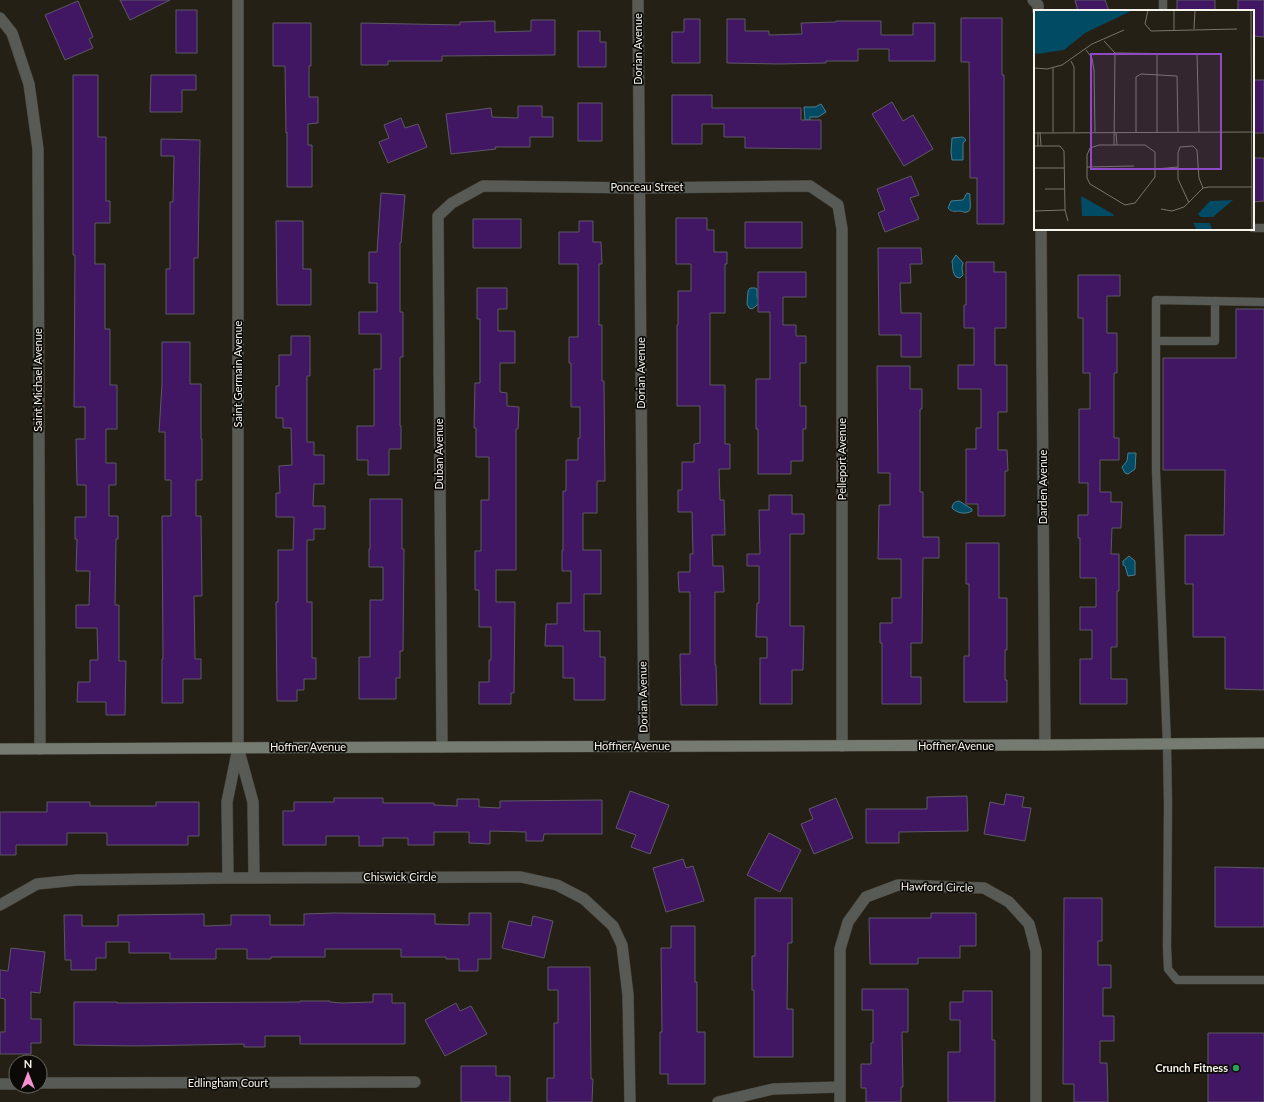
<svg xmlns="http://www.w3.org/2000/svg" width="1264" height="1102" viewBox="0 0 1264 1102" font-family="Lato,sans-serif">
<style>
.water{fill:#014b65;stroke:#4b7e8e}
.building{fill:#411764;stroke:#5d5864}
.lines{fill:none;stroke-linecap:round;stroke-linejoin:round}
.service-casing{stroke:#423e33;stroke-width:9}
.minor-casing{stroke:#423e33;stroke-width:12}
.secondary-casing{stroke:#423e33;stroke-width:12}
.service{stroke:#575a55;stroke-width:8}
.minor{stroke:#575a55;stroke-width:11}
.secondary{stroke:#767b72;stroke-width:11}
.leisure-dot{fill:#2e9e5b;stroke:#0c0a06;stroke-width:1.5}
.labels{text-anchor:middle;stroke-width:3.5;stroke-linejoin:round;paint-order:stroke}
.street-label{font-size:11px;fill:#f7f4ec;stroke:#0c0a06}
.poi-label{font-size:11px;font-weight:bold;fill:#f7f4ec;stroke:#0c0a06;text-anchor:end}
.inset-road{fill:none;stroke:#79756b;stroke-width:1}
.view{fill:#8e4ac6;fill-opacity:0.15;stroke:#8e4ac6;stroke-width:2}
.inset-edge{fill:none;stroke:#f7f4ec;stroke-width:2}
</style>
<rect width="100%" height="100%" fill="#252015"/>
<path class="water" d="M 821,104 L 826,112 L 818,117 L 810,117 L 810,120 L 805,120 L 804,107 L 815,107 Z
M 963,137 L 966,140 L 963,143 L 963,160 L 952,160 L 951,152 L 952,138 Z
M 967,193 L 970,194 C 969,198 973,211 967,212 C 964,213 962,211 960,211 C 954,211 953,213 948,208 L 951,201 L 963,200 Z
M 956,255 L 963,263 L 962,268 L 963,275 L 960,278 L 956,277 C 952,272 953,267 952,261 Z
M 750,288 L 755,288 L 757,289 L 757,297 L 760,303 L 752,309 L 749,308 L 747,304 L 748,291 Z
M 1128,453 L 1136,453 L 1135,469 L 1128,474 L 1125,473 L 1122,467 L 1127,461 Z
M 959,501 L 972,509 L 972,511 C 965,515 957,513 952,508 C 953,503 954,502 959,501 Z
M 1129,556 L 1135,561 L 1135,575 L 1128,576 L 1125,566 L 1123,565 L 1123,561 Z"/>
<path class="building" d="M 120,0 L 170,0 L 130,20 Z
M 1075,0 L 1105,0 L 1109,11 L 1078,11 Z
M 1177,0 L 1215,0 L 1215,11 L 1177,11 Z
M 1238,0 L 1264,0 L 1264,37 L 1253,36 L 1253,11 L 1238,11 Z
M 78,1 L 93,37 L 89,39 L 93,48 L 65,60 L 45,15 Z
M 176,10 L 197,10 L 197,53 L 176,53 Z
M 961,18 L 1002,18 L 1002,75 L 1004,75 L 1004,224 L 977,224 L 977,178 L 970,178 L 969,62 L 961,62 Z
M 684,19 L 700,19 L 700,63 L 672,63 L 672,32 L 684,32 Z
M 727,19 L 745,19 L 745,31 L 769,31 L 769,35 L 802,34 L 801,23 L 836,22 L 836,21 L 881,21 L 881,35 L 913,35 L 913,23 L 935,23 L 935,61 L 889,61 L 889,49 L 858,49 L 858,61 L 826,61 L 826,63 L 779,64 L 727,63 Z
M 531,20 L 555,20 L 555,55 L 442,56 L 442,61 L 388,61 L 388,65 L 361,65 L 361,23 L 460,25 L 460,22 L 495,21 L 495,32 L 531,31 Z
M 273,23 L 311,23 L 311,66 L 309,66 L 309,97 L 318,97 L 318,123 L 308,124 L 308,145 L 312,145 L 312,187 L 287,187 L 287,132 L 286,133 L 285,66 L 273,66 Z
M 578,31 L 600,31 L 600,42 L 606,42 L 606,67 L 578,67 Z
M 73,75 L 98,75 L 98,137 L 106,137 L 106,201 L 110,201 L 110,223 L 95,223 L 95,264 L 105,264 L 105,329 L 110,329 L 110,385 L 117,385 L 117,429 L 106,429 L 106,463 L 116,463 L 116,485 L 109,485 L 109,516 L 118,516 L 118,539 L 116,539 L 115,605 L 119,605 L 119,661 L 126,661 L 125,715 L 106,715 L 106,702 L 77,702 L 78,682 L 90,682 L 90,660 L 98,660 L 97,628 L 76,628 L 76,605 L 89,605 L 90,571 L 76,571 L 77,539 L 75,539 L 75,517 L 86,517 L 86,485 L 77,485 L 76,439 L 85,439 L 85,407 L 74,407 L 75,255 L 73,255 Z
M 151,75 L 196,75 L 196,90 L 182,90 L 182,112 L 150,112 Z
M 1253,80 L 1264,80 L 1264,133 L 1253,133 Z
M 672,95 L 712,95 L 712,108 L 801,108 L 801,120 L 821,120 L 821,149 L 745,148 L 745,137 L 724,137 L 724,124 L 702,124 L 702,144 L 672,144 Z
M 892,102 L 903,121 L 913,115 L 933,149 L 904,166 L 872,114 Z
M 578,103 L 602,103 L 602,141 L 578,141 Z
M 518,106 L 542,106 L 542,117 L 553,117 L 553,137 L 530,137 L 530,147 L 495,147 L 496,149 L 451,154 L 446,114 L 491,108 L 492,117 L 518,118 Z
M 401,118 L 405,128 L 418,124 L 427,147 L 388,163 L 379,142 L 389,138 L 384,125 Z
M 161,139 L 200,140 L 198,258 L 194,258 L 194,314 L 166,314 L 166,269 L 170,269 L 170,202 L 173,202 L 174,156 L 161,156 Z
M 1253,158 L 1264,158 L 1264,201 L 1253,202 Z
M 911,176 L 919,195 L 910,198 L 919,219 L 885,232 L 878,213 L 885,210 L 877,189 Z
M 381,193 L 405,195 L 401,243 L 400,243 L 400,312 L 403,312 L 403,357 L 400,357 L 400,426 L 401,426 L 401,449 L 389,449 L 389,475 L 368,475 L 368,460 L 357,460 L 357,426 L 374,426 L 374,369 L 381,369 L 381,334 L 359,334 L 359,312 L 377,312 L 377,283 L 369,283 L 369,252 L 377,252 Z
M 676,218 L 707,218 L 707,230 L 714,230 L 714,252 L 727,252 L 727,264 L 725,264 L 725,313 L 710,313 L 710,385 L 725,385 L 725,444 L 730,444 L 730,469 L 719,469 L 720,500 L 724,500 L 725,535 L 712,535 L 713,566 L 723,566 L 724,592 L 715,592 L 715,665 L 716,665 L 717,705 L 681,705 L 680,654 L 690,654 L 690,592 L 679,592 L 678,572 L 690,572 L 690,554 L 693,554 L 692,512 L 678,512 L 678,490 L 682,490 L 682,462 L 694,462 L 694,444 L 700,443 L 700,406 L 677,406 L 677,325 L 678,325 L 678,291 L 691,291 L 691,264 L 676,264 Z
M 473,219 L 521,219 L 521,248 L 473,248 Z
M 276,221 L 303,221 L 303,269 L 311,269 L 311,305 L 277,305 Z
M 579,221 L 593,221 L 593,242 L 601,242 L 602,264 L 599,264 L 599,325 L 602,325 L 602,381 L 604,381 L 605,481 L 597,481 L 597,513 L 583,513 L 583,550 L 601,550 L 601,594 L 584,594 L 584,631 L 600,631 L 600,657 L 605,657 L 605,700 L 574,700 L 574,678 L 563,678 L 563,646 L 545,646 L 546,624 L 557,624 L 557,603 L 571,603 L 571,571 L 562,571 L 562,550 L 563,550 L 563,491 L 566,491 L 566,460 L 578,460 L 578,438 L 580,438 L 580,407 L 571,407 L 571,363 L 569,363 L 569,337 L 578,337 L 578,264 L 559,264 L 559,232 L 579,232 Z
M 745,222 L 802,222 L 802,248 L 745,248 Z
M 878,248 L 921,248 L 922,264 L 910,264 L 911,283 L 900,283 L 901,313 L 921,313 L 921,357 L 901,357 L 901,335 L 879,335 Z
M 966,262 L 994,262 L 994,272 L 1006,272 L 1006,328 L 995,328 L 995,365 L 1007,365 L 1007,412 L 998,412 L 998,450 L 1007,450 L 1008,471 L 1005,471 L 1005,516 L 978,516 L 978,504 L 966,504 L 966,449 L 976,449 L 976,428 L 981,428 L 981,389 L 958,389 L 958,365 L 974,365 L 974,328 L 964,328 L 964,305 L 966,305 Z
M 758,272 L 806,272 L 806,297 L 783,297 L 783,325 L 796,325 L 796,336 L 806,336 L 806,363 L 800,363 L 800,406 L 806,406 L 806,429 L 803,429 L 803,461 L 791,461 L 791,474 L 758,474 L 758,429 L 756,429 L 756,379 L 770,379 L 770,312 L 758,312 Z
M 1078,275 L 1120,275 L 1120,296 L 1107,296 L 1107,333 L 1117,333 L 1117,373 L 1114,373 L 1114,438 L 1119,438 L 1119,460 L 1100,460 L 1100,492 L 1111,492 L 1111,502 L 1122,502 L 1121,528 L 1112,528 L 1111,554 L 1119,554 L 1119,591 L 1117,591 L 1117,647 L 1111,647 L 1111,679 L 1127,679 L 1127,704 L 1080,704 L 1080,659 L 1092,659 L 1092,630 L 1080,630 L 1080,607 L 1096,607 L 1096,578 L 1080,578 L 1080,538 L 1078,538 L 1078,515 L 1088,515 L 1088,483 L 1079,483 L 1079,409 L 1090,409 L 1090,373 L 1083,373 L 1083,318 L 1078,318 Z
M 477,288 L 507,288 L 507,309 L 498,309 L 498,331 L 515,331 L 515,363 L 500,363 L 500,392 L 507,393 L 507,406 L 519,407 L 518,429 L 516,429 L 516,570 L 496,570 L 496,602 L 515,602 L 514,693 L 511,693 L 511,704 L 479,704 L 479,682 L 489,682 L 489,660 L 491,660 L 491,627 L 479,627 L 479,590 L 475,590 L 475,551 L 481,551 L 481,500 L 489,500 L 489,457 L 476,457 L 476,428 L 474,428 L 475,383 L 480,383 L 480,319 L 477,319 Z
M 1236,309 L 1264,309 L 1264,690 L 1225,689 L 1225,637 L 1193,637 L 1193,584 L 1185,584 L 1185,535 L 1224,535 L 1225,470 L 1163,470 L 1163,358 L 1236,358 Z
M 291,336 L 310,336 L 310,376 L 307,376 L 307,442 L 314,442 L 314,455 L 324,455 L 324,484 L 314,484 L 313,506 L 325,506 L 325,529 L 314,529 L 314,540 L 307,540 L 307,602 L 312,602 L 312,658 L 316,658 L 316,679 L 304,679 L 304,690 L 297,690 L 297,701 L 277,701 L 276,602 L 278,602 L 278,550 L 293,550 L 294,517 L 276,517 L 276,493 L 280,493 L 279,466 L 292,465 L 291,428 L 283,428 L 283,418 L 276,418 L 276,386 L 279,386 L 279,355 L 291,355 Z
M 162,342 L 190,342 L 190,384 L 201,384 L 201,439 L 202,439 L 202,480 L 196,480 L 196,516 L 201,516 L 202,596 L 194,596 L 195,659 L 201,659 L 201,679 L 183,679 L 183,703 L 162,703 L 162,659 L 163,659 L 162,516 L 171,516 L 171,480 L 165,480 L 165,432 L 159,432 L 162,384 Z
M 877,366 L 910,366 L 910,389 L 922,389 L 922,409 L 920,409 L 920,492 L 923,492 L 923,537 L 939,537 L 939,558 L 923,558 L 922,643 L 911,643 L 911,677 L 921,677 L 921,704 L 882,704 L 882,643 L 880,643 L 880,623 L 892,623 L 892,598 L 901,598 L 901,559 L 878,559 L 879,505 L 890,505 L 890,473 L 878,473 Z
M 769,495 L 792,495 L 792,514 L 804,514 L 804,534 L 790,534 L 790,626 L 804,626 L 803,670 L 792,670 L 792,704 L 760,704 L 760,658 L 767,658 L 767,637 L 756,637 L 757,603 L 759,603 L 759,566 L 747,566 L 747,554 L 760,554 L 759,510 L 769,510 Z
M 370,499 L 402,499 L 402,549 L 404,549 L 403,651 L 400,651 L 400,678 L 396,678 L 396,699 L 359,699 L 359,657 L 370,657 L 370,600 L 383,600 L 383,567 L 369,567 L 369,549 L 370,549 Z
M 966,543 L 999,543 L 999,598 L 1007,598 L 1007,650 L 1005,650 L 1005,680 L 1007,680 L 1007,702 L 964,702 L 964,656 L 969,656 L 969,584 L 966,584 Z
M 630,791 L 669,805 L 650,854 L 631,847 L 636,835 L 616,828 Z
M 1006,794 L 1024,797 L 1022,807 L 1031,808 L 1025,841 L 984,834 L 990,802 L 1004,805 Z
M 967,796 L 968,831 L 899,832 L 899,843 L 866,843 L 866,809 L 927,809 L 927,797 Z
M 334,798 L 383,798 L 383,803 L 434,803 L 434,805 L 457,806 L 457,799 L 479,799 L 479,807 L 500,808 L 500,801 L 602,800 L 602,834 L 544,834 L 543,841 L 526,841 L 526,832 L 490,831 L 490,844 L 469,843 L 469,832 L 434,832 L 434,845 L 408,845 L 408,838 L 383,838 L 383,846 L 359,846 L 359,836 L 326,836 L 326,845 L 283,845 L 283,811 L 294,811 L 294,802 L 334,802 Z
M 836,798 L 853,838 L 814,854 L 801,824 L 813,819 L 809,809 Z
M 47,802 L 90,802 L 90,806 L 156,806 L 156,802 L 199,802 L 199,836 L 188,836 L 188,845 L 107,845 L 107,833 L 67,833 L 67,845 L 16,845 L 16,855 L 0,855 L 0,812 L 47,812 Z
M 769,833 L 801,850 L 780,892 L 747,875 Z
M 683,859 L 686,868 L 693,866 L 704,901 L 666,912 L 653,868 Z
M 1215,867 L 1264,868 L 1264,927 L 1215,927 Z
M 755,898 L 792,898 L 792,943 L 788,943 L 787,1009 L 793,1009 L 793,1057 L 754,1057 L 754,990 L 752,990 L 752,956 L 755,956 Z
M 1064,898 L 1102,898 L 1102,941 L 1098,941 L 1098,965 L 1111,965 L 1111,988 L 1103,988 L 1103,1016 L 1114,1016 L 1114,1041 L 1100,1041 L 1100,1063 L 1107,1063 L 1108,1102 L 1074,1102 L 1074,1084 L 1063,1084 Z
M 334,913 L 435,914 L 435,924 L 469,925 L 469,913 L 491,913 L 491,959 L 478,959 L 478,971 L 459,971 L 459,959 L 446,959 L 446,957 L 401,957 L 401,949 L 325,949 L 325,957 L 271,957 L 271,959 L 247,959 L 247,949 L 216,949 L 216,959 L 170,959 L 170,953 L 129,953 L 129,942 L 106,942 L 106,958 L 96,958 L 96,970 L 71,970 L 71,960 L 65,960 L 64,915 L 82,915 L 82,926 L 118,926 L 118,915 L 204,914 L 204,926 L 231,925 L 231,915 L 270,915 L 270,925 L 304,925 L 304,914 Z
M 931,913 L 976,913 L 976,946 L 960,946 L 960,958 L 918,958 L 918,964 L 870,964 L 869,918 L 931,918 Z
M 533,916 L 553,921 L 544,958 L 502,948 L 509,921 L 531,926 Z
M 671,926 L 695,926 L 695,982 L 697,982 L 697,1032 L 705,1032 L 705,1084 L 668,1084 L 668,1074 L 660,1074 L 660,1032 L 662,1032 L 661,948 L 671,948 Z
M 11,948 L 45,952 L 40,993 L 31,992 L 31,1019 L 41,1019 L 41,1043 L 31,1043 L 31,1054 L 0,1054 L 0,1032 L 5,1032 L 5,999 L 0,998 L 0,970 L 8,971 Z
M 548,967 L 590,967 L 591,1079 L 593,1079 L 592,1102 L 547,1102 L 547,1078 L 554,1078 L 554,1023 L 558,1023 L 558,990 L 548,990 Z
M 862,989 L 908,989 L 908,1032 L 902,1032 L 903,1087 L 901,1087 L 901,1102 L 866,1102 L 866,1088 L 861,1088 L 861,1064 L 871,1064 L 871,1043 L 873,1043 L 873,1010 L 862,1010 Z
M 963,991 L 992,991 L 992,1040 L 995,1040 L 995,1102 L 948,1102 L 948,1052 L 960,1052 L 960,1020 L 950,1020 L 950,1002 L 963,1002 Z
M 373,994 L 392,994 L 392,1003 L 405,1003 L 405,1044 L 300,1044 L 300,1036 L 265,1036 L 265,1047 L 244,1047 L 244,1044 L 136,1046 L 74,1045 L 74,1002 L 117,1002 L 117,1003 L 300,1002 L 300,1001 L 330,1001 L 330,1002 L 342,1003 L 373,1002 Z
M 456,1003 L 460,1011 L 471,1006 L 487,1034 L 445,1056 L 425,1020 Z
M 1208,1033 L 1264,1033 L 1264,1102 L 1208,1102 Z
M 461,1066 L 496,1066 L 496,1076 L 510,1076 L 510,1102 L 461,1102 Z"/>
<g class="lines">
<defs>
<path id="service" d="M 1163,0 L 1163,11
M 1253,228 L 1264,228
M 1264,302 L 1156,300 L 1156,471 L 1167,745 L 1168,805 L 1167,947 L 1168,969 L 1177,980 L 1264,980
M 1156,341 L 1215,341 L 1215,301"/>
<path id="minor" d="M 638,0 L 644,746
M 1033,0 L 1038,5 L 1038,11
M 0,18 L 12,33 L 29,84 L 38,149 L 40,749
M 1041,229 L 1045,745
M 442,747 L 438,216 L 452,203 L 483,186 L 639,188 L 810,186 L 838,205 L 842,229 L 842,746
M 239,751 L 253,802 L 254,878
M 228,878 L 227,802 L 238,748 L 238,0
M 0,905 L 37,884 L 77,880 L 228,878 L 521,877 L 557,885 L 584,899 L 613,926 L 622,945 L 628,995 L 630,1102
M 40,1083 L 415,1082
M 0,1084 L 16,1084
M 718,1102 L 773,1089 L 840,1087
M 840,1102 L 840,949 L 848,922 L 866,897 L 898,885 L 984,888 L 1009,902 L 1029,924 L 1036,951 L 1036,1102"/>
<path id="secondary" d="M 0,749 L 442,747 L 1045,745 L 1264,743"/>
</defs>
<use href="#service" class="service-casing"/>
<use href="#minor" class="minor-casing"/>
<use href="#secondary" class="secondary-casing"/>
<use href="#service" class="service"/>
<use href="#minor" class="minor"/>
<use href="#secondary" class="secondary"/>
</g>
<circle class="leisure-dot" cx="1236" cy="1068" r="4"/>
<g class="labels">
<g class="street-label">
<text transform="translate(638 49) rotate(-90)" y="4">Dorian Avenue</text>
<text x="647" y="191">Ponceau Street</text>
<text transform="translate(641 373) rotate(-90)" y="4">Dorian Avenue</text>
<text transform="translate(238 374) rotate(-90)" y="4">Saint Germain Avenue</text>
<text transform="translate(38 380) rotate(-90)" y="4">Saint Michael Avenue</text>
<text transform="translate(439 454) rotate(-90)" y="4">Duban Avenue</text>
<text transform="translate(842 459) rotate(-90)" y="4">Pelleport Avenue</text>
<text transform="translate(1043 487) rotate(-90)" y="4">Darden Avenue</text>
<text transform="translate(643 697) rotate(-91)" y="4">Dorian Avenue</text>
<text x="632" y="750">Hoffner Avenue</text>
<text x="956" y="750">Hoffner Avenue</text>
<text x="308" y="751">Hoffner Avenue</text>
<text x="400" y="881">Chiswick Circle</text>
<text transform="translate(937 887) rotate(1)" y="4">Hawford Circle</text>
<text x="228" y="1087">Edlingham Court</text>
</g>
<g class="poi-label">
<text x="1228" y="1072">Crunch Fitness</text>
</g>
</g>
<g transform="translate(1034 10)">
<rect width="220" height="220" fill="#252015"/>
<path d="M 0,0 L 99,0 L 51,23 L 30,40 L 3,44 L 0,43 ZM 47,186 L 79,204 L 80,206 L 48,206 ZM 199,190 L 179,207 L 167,207 L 164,204 L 176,191 ZM 159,213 L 176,213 L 178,220 L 163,220 Z" fill="#014b65"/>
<path class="inset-road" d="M 114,0 L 111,14 L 117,21 L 203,19M 140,0 L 140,21M 217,0 L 218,220M 160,19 L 161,0M 70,31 L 81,43 L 163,44 L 165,122M 52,40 L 58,48 L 60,60 L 61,122M 123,43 L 123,122M 37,51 L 40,57 L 40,122M 0,58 L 13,59 L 28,55 L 58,34 L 90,20M 6,122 L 7,136M 19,122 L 19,58M 102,122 L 102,67 L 107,64 L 143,66 L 144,122M 0,123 L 220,122M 82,123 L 83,135M 80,135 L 81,43M 111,135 L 121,142 L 121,167 L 101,193 L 91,195 L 56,174 L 53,168 L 53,145 L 56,138 L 65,135 ZM 0,136 L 26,136 L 30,141 L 31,200 L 34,211M 4,136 L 4,122M 53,157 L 100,156M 0,158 L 30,158M 122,159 L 144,157M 11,179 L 31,179M 155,193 L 144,169 L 144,143 L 146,137 L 159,136 L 163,140 L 165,168 L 169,178M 127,199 L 138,201 L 150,197 L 169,178 L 175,177 L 218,177M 0,201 L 31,200"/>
<path class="view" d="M 57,44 L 187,44 L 187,159 L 57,159 Z"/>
<rect width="220" height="220" class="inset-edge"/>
</g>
<g transform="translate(28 1074)"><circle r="19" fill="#0c0a06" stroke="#6a6862"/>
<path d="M0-3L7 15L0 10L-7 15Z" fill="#f790ce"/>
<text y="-6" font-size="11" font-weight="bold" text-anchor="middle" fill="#f7f4ec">N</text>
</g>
</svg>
